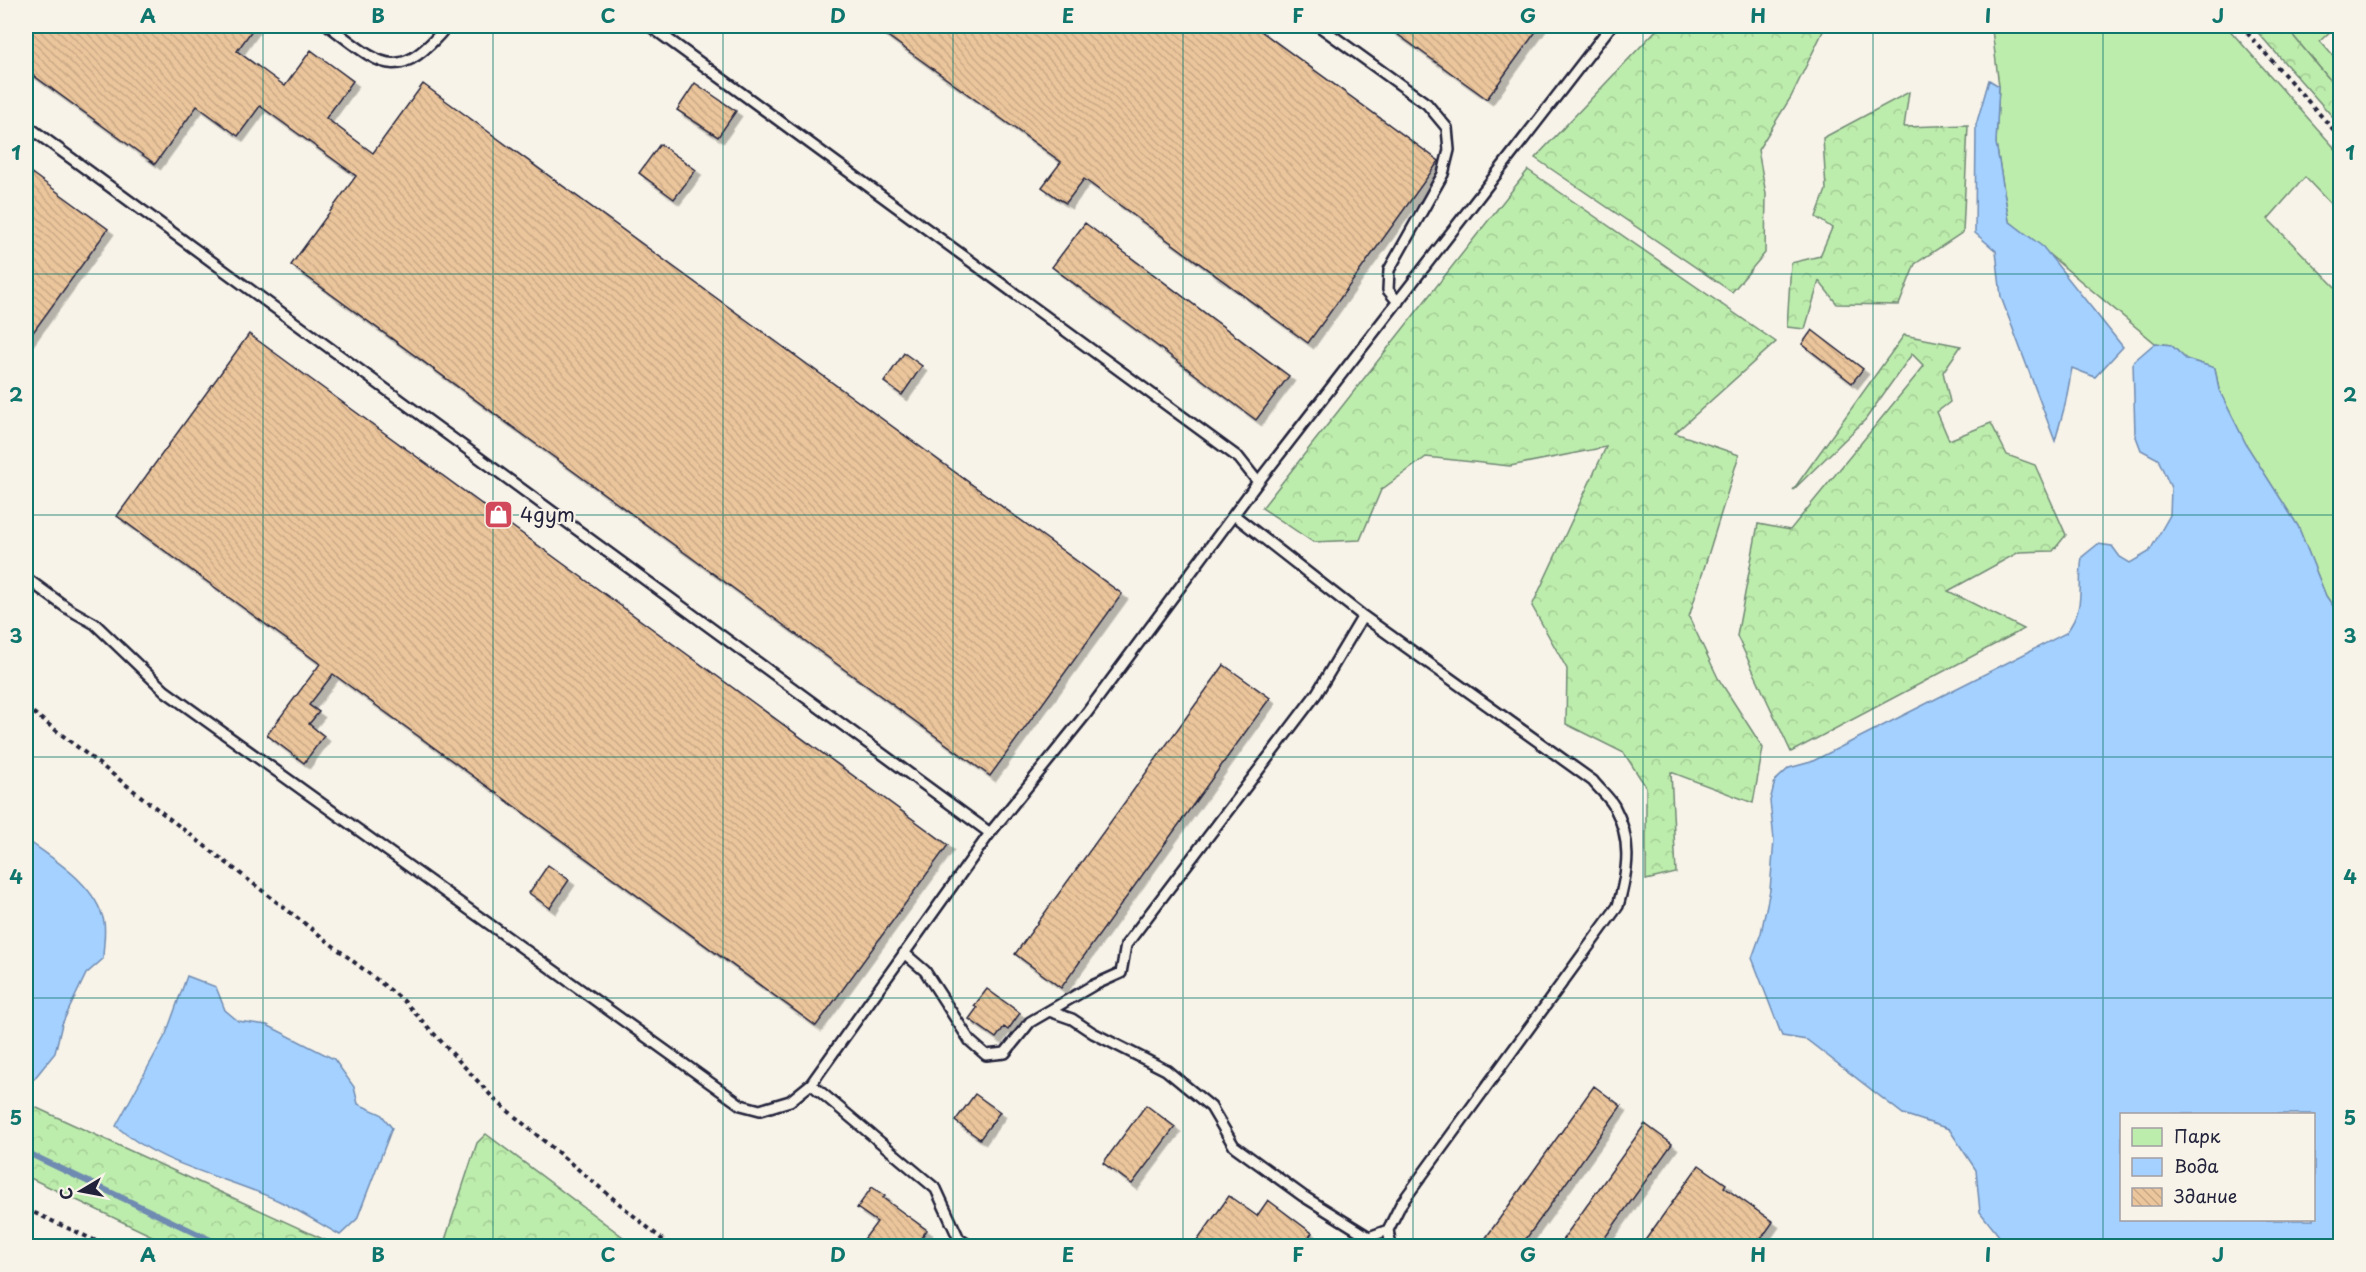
<svg xmlns="http://www.w3.org/2000/svg" width="2366" height="1272" viewBox="0 0 2366 1272" font-family="'Playpen Sans',sans-serif">
<style>
.green{fill:#bdedac;stroke:#708874;stroke-width:1.5}
.forest{fill:url(#forest-crowns);stroke:#708874;stroke-width:1.5}
.water{fill:#a4d1ff;stroke:#708bb1;stroke-width:1.5;fill-rule:evenodd}
.lines{fill:none;stroke-linecap:round;stroke-linejoin:round}
.stream{stroke:#708bb1;stroke-width:6}
.building{fill:url(#building-back-hatch);stroke:#22223b;stroke-width:1.5;filter:url(#shadow)}
.service-casing{stroke:#22223b;stroke-width:14}
.path{stroke:#22223b;stroke-width:4;stroke-dasharray:4.5 4.5;stroke-linecap:butt}
.service{stroke:#f7f3e8;stroke-width:9}
.grid{fill:none;stroke:#0f766e;stroke-width:1.5;stroke-opacity:0.55}
.labels{text-anchor:middle;stroke-width:4.5;stroke-linejoin:round;paint-order:stroke}
.poi-label{font-size:20px;fill:#22223b;stroke:#f7f3e8;text-anchor:start}
.neatline{fill:none;stroke:#0f766e;stroke-width:2}
.grid-label{font-size:20px;text-anchor:middle;font-weight:bold;fill:#0f766e}
</style>
<defs>
<pattern id="forest-crowns" width="20" height="18" patternUnits="userSpaceOnUse" patternTransform="scale(1.5)"><rect width="20" height="18" fill="#bdedac"/><path d="M2 6a3 3 0 1 1 6 0M12 15a3 3 0 1 1 6 0" fill="none" stroke="#a2cb95"/></pattern>
<pattern id="building-back-hatch" width="6" height="6" patternUnits="userSpaceOnUse" patternTransform="scale(1.5)"><rect width="6" height="6" fill="#ebc59b"/><path d="M-1 5l2 2M0 0l6 6M5-1l2 2" fill="none" stroke="#c9a986"/></pattern>
<filter id="shadow"><feDropShadow dx="5.5" dy="5.5" stdDeviation="0" flood-color="#0004"/></filter>
</defs>
<rect width="100%" height="100%" fill="#f7f3e8"/>
<filter id="ink" filterUnits="userSpaceOnUse"><feTurbulence type="fractalNoise" baseFrequency=".0167" numOctaves="2"/><feDisplacementMap in="SourceGraphic" scale="12" xChannelSelector="R" yChannelSelector="G"/><feConvolveMatrix kernelMatrix="1 2 1 2 8 2 1 2 1" color-interpolation-filters="sRGB"/></filter>
<g filter="url(#ink)">
<path class="green" d="M 1986,26 L 2226,26 L 2340,154 L 2340,214 L 2305,177 L 2268,219 L 2340,292 L 2340,616 L 2326,596 L 2298,526 L 2247,446 L 2219,390 L 2215,368 L 2186,359 L 2171,345 L 2155,343 L 2009,221 L 1996,143 L 1999,86 L 1992,30 Z
M 2285,26 L 2336,26 L 2320,41 L 2340,64 L 2340,92 Z"/>
<path class="forest" d="M 1660,26 L 1824,26 L 1824,29 L 1791,97 L 1758,150 L 1766,194 L 1765,253 L 1732,292 L 1535,158 Z
M 1932,26 L 1985,26 L 1992,30 L 1933,26 Z
M 2252,26 L 2285,26 L 2340,92 L 2340,125 Z
M 1909,92 L 1904,127 L 1968,125 L 1963,232 L 1915,264 L 1899,305 L 1837,304 L 1819,281 L 1805,329 L 1787,327 L 1791,263 L 1820,256 L 1832,228 L 1816,217 L 1826,190 L 1823,138 Z
M 1528,170 L 1776,342 L 1675,433 L 1739,455 L 1689,617 L 1718,678 L 1763,748 L 1753,803 L 1671,772 L 1676,873 L 1646,880 L 1646,787 L 1624,753 L 1566,724 L 1567,669 L 1532,606 L 1606,447 L 1510,466 L 1426,457 L 1381,490 L 1360,540 L 1313,542 L 1262,508 Z
M 1904,335 L 1961,346 L 1943,372 L 1950,402 L 1937,412 L 1949,440 L 1991,423 L 2007,455 L 2035,465 L 2066,535 L 2053,551 L 2019,552 L 1948,591 L 2024,629 L 1791,752 L 1737,636 L 1758,524 L 1790,530 L 1924,366 L 1912,354 L 1865,420 L 1793,490 Z
M 26,1103 L 338,1246 L 173,1246 L 26,1176 Z
M 486,1134 L 635,1246 L 443,1246 L 477,1143 Z"/>
<path class="water" d="M 1989,80 L 1999,86 L 1996,143 L 2009,221 L 2043,247 L 2123,347 L 2095,377 L 2072,368 L 2065,405 L 2055,441 L 2001,297 L 1996,251 L 1975,233 L 1976,125 Z
M 2155,343 L 2171,345 L 2186,359 L 2215,368 L 2219,390 L 2247,446 L 2298,526 L 2326,596 L 2340,616 L 2340,1246 L 2007,1246 L 1980,1212 L 1976,1170 L 1949,1129 L 1903,1114 L 1807,1040 L 1782,1036 L 1752,958 L 1761,933 L 1770,890 L 1774,840 L 1770,801 L 1775,781 L 1789,768 L 1811,762 L 2066,633 C 2087,605 2077,588 2082,557 L 2098,544 L 2112,546 L 2120,557 L 2130,563 L 2149,552 L 2170,515 L 2171,488 L 2158,459 L 2141,450 L 2135,434 L 2133,362 ZM 2122,1114 L 2314,1114 L 2314,1220 L 2122,1220 Z
M 26,839 C 54,860 96,884 104,922 C 106,933 103,947 103,959 L 86,974 L 62,1024 L 55,1053 L 34,1079 L 26,1081 Z
M 187,976 L 216,987 L 225,1010 L 238,1021 L 267,1025 L 334,1059 L 354,1087 L 358,1104 L 381,1114 L 392,1128 L 357,1219 L 340,1235 C 320,1224 300,1211 279,1201 C 225,1176 161,1166 116,1126 L 166,1034 Z"/>
<g class="lines">
<path class="stream" d="M 26,1152 L 223,1246"/>
</g>
<path class="building" d="M 26,26 L 255,26 L 237,51 L 285,86 L 311,50 L 353,81 L 326,118 L 373,153 L 423,84 L 1122,594 L 990,776 L 291,265 L 356,176 L 260,106 L 238,136 L 197,106 L 155,164 L 26,70 Z
M 874,26 L 1254,26 L 1439,161 L 1308,343 L 1084,179 L 1066,203 L 1059,199 L 1042,187 L 1061,162 Z
M 1386,26 L 1540,26 L 1487,99 Z
M 695,83 L 736,111 L 718,137 L 677,110 Z
M 660,144 L 696,170 L 674,199 L 639,173 Z
M 26,169 L 108,229 L 26,342 Z
M 1085,223 L 1289,376 L 1256,420 L 1052,267 Z
M 1812,330 L 1863,369 L 1852,383 L 1802,344 Z
M 249,334 L 948,845 L 816,1026 L 333,674 L 309,705 L 319,712 L 309,724 L 324,736 L 304,763 L 267,735 L 320,664 L 117,516 Z
M 904,353 L 922,366 L 902,395 L 884,382 Z
M 1224,665 L 1270,698 L 1061,988 L 1015,954 Z
M 548,865 L 569,880 L 550,908 L 529,893 Z
M 987,989 L 1020,1013 L 1008,1030 L 1004,1027 L 996,1038 L 969,1019 L 977,1008 L 974,1006 Z
M 1594,1086 L 1621,1106 L 1521,1246 L 1480,1246 Z
M 975,1094 L 1000,1112 L 980,1139 L 955,1121 Z
M 1146,1105 L 1175,1127 L 1132,1184 L 1103,1163 Z
M 1645,1124 L 1672,1144 L 1599,1246 L 1558,1246 Z
M 1699,1165 L 1726,1184 L 1724,1187 L 1773,1222 L 1756,1246 L 1641,1246 Z
M 872,1187 L 885,1196 L 883,1198 L 927,1230 L 915,1246 L 859,1246 L 877,1222 L 857,1208 Z
M 1229,1196 L 1257,1216 L 1268,1200 L 1312,1233 L 1302,1246 L 1205,1246 L 1197,1241 Z"/>
<g class="lines">
<defs>
<path id="service" d="M 329,26 C 382,66 397,85 447,26
M 650,26 L 1239,458 L 1258,482
M 1319,26 L 1427,104 L 1447,128 L 1449,150 L 1443,174 L 1389,270 L 1388,290 L 1398,302
M 26,125 L 990,833
M 1234,515 L 1363,616 L 1593,781 C 1599,789 1609,797 1614,806 C 1633,841 1628,870 1618,906 L 1401,1204 L 1388,1230 L 1391,1246
M 26,578 L 67,608 L 95,624 L 165,691 L 741,1105 L 760,1110 L 790,1101 L 811,1084 L 990,833 L 1086,714 L 1258,482 L 1611,26
M 904,953 L 925,971 L 970,1041 L 986,1055 L 1005,1053 L 1030,1022 L 1092,986 L 1121,973 L 1126,945 L 1317,693 L 1363,616
M 1049,1011 L 1072,1019 L 1093,1033 L 1166,1070 L 1211,1107 L 1234,1146 L 1303,1196 L 1369,1237 L 1388,1230
M 811,1084 L 936,1189 L 959,1239 L 959,1246
M 959,1239 L 970,1246"/>
</defs>
<use href="#service" class="service-casing"/>
<path class="path" d="M 2241,26 L 2340,137
M 26,707 L 403,1000 L 495,1100 L 670,1246
M 26,1209 L 107,1246"/>
<use href="#service" class="service"/>
</g>
</g>
<path class="grid" d="M 263,26 L 263,1246M 493,26 L 493,1246M 723,26 L 723,1246M 953,26 L 953,1246M 1183,26 L 1183,1246M 1413,26 L 1413,1246M 1643,26 L 1643,1246M 1873,26 L 1873,1246M 2103,26 L 2103,1246M 26,274 L 2340,274M 26,515 L 2340,515M 26,757 L 2340,757M 26,998 L 2340,998"/>
<defs>
<symbol id="shop-square" viewBox="-11 -11 22 22"><rect x="-9" y="-9" width="18" height="18" rx="4" fill="#d1495b" stroke="#f7f3e8"/><path d="M-5-2.5h2.3a2.7 3.5 0 0 1 5.4 0H5L5.5 6h-11ZM-1.5-2.5h3a1.5 2.3 0 0 0-3 0Z" fill="#fff"/></symbol>
</defs>
<g fill-rule="evenodd">
<use href="#shop-square" x="482" y="498" width="33" height="33"/>
</g>
<g class="labels">
<g class="poi-label">
<text x="520" y="522">4gym</text>
</g>
</g>
<rect width="2366" height="1272" fill="none" stroke="#f7f3e8" stroke-width="66"/>
<rect x="2120" y="1113" width="195" height="108" fill="#f7f3e8" stroke="#a29fa3" stroke-width="1.5"/>
<rect x="2132" y="1128" width="30" height="18" fill="#bdedac" stroke="#a29fa3" stroke-width="1.5"/>
<text x="2174" y="1143" font-size="18" fill="#22223b">Парк</text>
<rect x="2132" y="1158" width="30" height="18" fill="#a4d1ff" stroke="#a29fa3" stroke-width="1.5"/>
<text x="2174" y="1173" font-size="18" fill="#22223b">Вода</text>
<rect x="2132" y="1188" width="30" height="18" fill="url(#building-back-hatch)" stroke="#a29fa3" stroke-width="1.5"/>
<text x="2174" y="1203" font-size="18" fill="#22223b">Здание</text>
<g transform="translate(81 1191) rotate(260)" stroke="#f7f3e8" stroke-width="4.5" paint-order="stroke">
<path d="M0-4.5L10 22L0 15L-10 22Z" fill="#22223b"/>
<text y="-9" font-size="16" font-weight="bold" text-anchor="middle" fill="#22223b">С</text>
</g>
<rect x="33" y="33" width="2300" height="1206" class="neatline"/>
<g class="grid-label">
<text x="148" y="23">A</text>
<text x="378" y="23">B</text>
<text x="608" y="23">C</text>
<text x="838" y="23">D</text>
<text x="1068" y="23">E</text>
<text x="1298" y="23">F</text>
<text x="1528" y="23">G</text>
<text x="1758" y="23">H</text>
<text x="1988" y="23">I</text>
<text x="2218" y="23">J</text>
<text x="16" y="160">1</text>
<text x="2350" y="160">1</text>
<text x="16" y="402">2</text>
<text x="2350" y="402">2</text>
<text x="16" y="643">3</text>
<text x="2350" y="643">3</text>
<text x="16" y="884">4</text>
<text x="2350" y="884">4</text>
<text x="16" y="1125">5</text>
<text x="2350" y="1125">5</text>
<text x="148" y="1262">A</text>
<text x="378" y="1262">B</text>
<text x="608" y="1262">C</text>
<text x="838" y="1262">D</text>
<text x="1068" y="1262">E</text>
<text x="1298" y="1262">F</text>
<text x="1528" y="1262">G</text>
<text x="1758" y="1262">H</text>
<text x="1988" y="1262">I</text>
<text x="2218" y="1262">J</text>
</g>
</svg>
